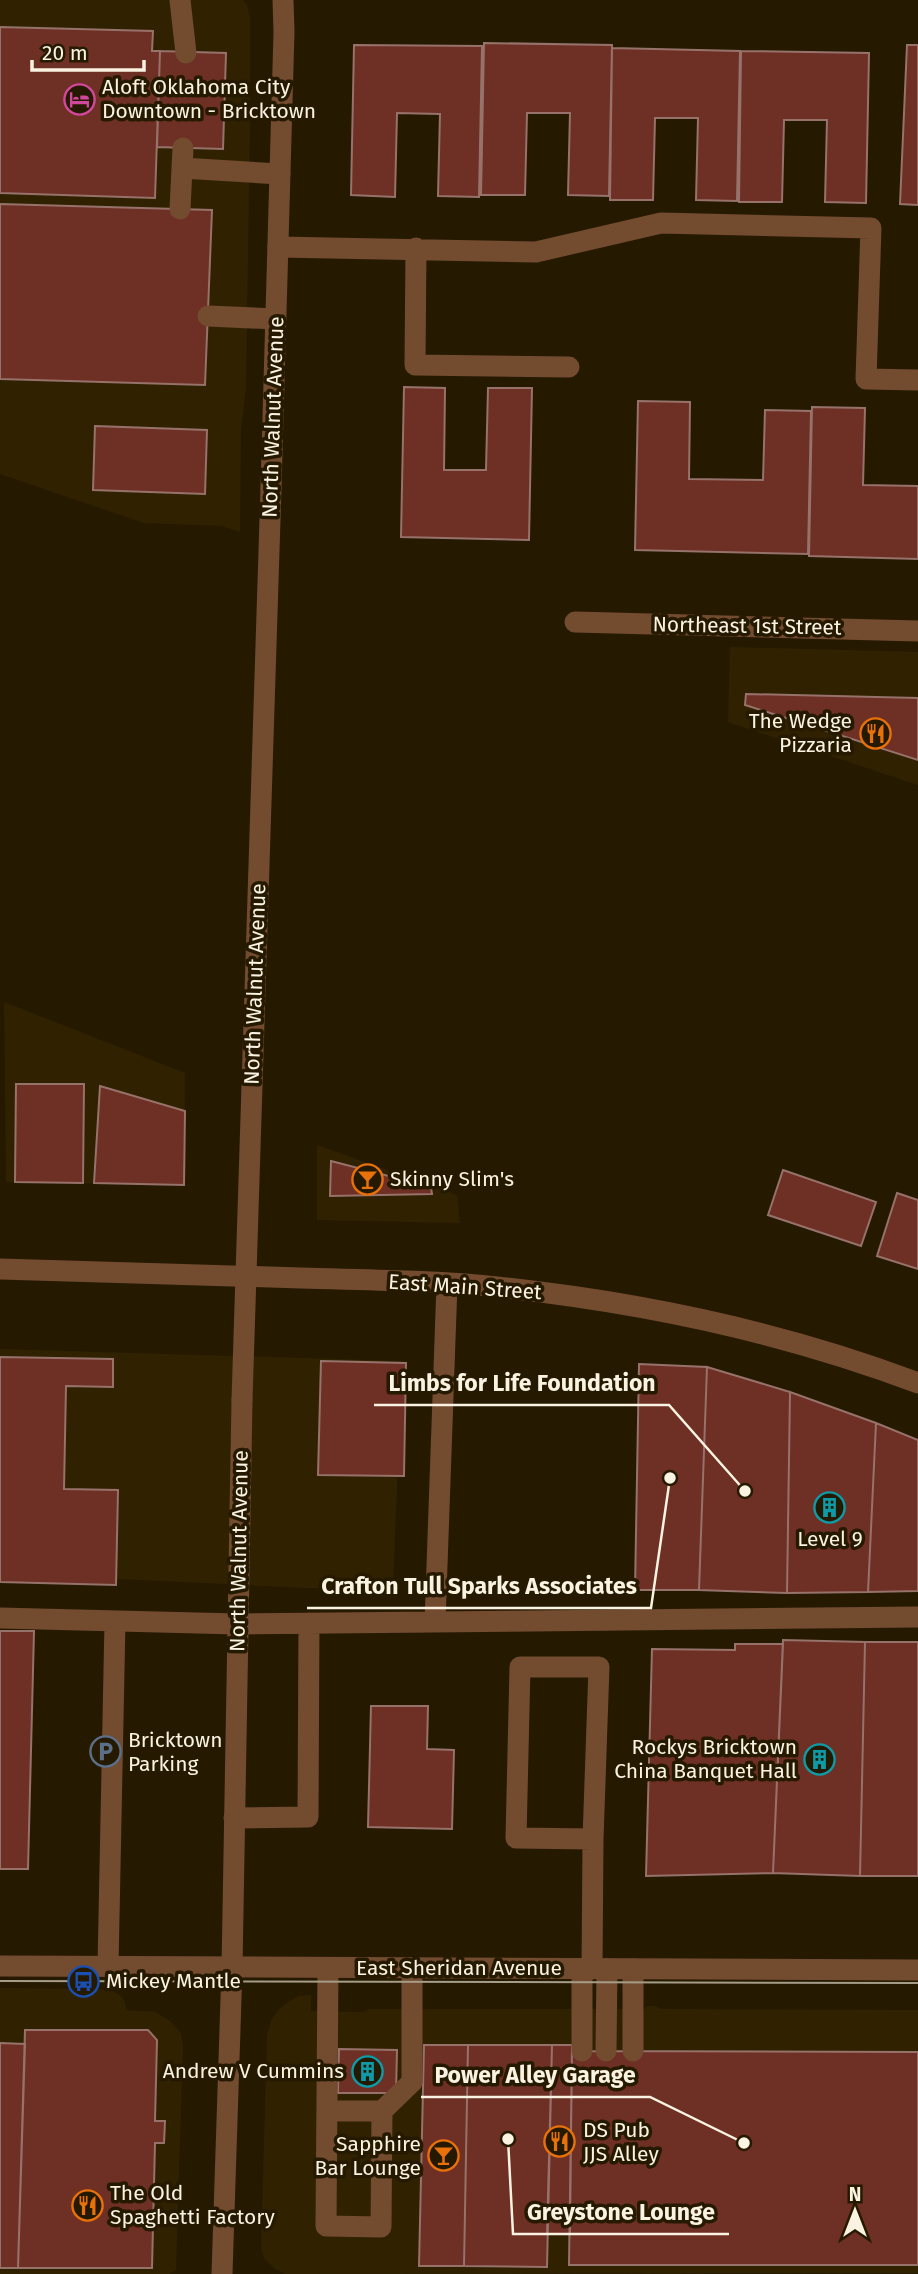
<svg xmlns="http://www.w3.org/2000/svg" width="918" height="2274" viewBox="0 0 918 2274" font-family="'Fira Sans',sans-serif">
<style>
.built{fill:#302200}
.building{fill:#6e2f24;stroke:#96726b;stroke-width:2}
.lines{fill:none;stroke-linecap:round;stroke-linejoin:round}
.service{stroke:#734b2f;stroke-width:21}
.minor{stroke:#734b2f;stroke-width:21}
.tertiary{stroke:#734b2f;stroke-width:21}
.tram{stroke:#a69d88;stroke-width:2}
.tertiary-bridge{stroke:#734b2f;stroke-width:21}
.labels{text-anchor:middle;stroke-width:7;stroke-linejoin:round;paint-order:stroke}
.poi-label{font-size:21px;fill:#faf3e2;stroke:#251a00;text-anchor:start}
.street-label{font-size:21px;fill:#faf3e2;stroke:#251a00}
.leader{fill:none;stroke:#faf3e2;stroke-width:2.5}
.callout-dot{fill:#faf3e2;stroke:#251a00;stroke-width:2.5}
.callout-label{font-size:23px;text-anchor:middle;font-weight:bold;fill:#faf3e2;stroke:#251a00;stroke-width:7;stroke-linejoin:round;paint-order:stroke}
</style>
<rect width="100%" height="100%" fill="#251a00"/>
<path class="built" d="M 0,0 L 243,0 L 247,5 L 250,17 L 250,123 L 246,388 L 241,429 L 240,532 L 222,526 L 144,523 L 0,474 Z
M 730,647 L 918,652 L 918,785 L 728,722 Z
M 4,1002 L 185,1073 L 184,1185 L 6,1182 Z
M 317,1145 L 457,1195 L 460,1223 L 317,1220 Z
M 0,1349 L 402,1361 L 393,1588 L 306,1588 L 119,1579 L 0,1576 Z
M 0,1988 L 97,1989 L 113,1991 L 121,1996 L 125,2002 L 126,2010 L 155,2012 L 170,2021 L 181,2033 L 183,2046 L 176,2270 L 169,2274 L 0,2274 Z
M 311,1995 L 311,2011 L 363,2012 L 370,2009 L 644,2009 L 648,2006 L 655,2006 L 662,2009 L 918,2010 L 918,2273 L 286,2274 L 275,2269 L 264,2258 L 261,2248 L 267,2035 L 271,2021 L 278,2010 L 288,2002 L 299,1996 Z"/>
<path class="building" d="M 0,27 L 153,31 L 152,51 L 160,51 L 155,198 L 0,193 Z
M 484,43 L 612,45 L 609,196 L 568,195 L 570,113 L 527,113 L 525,195 L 481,195 Z
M 354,45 L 482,46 L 479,197 L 438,196 L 440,114 L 397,113 L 395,197 L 351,195 Z
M 907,45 L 918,45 L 918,205 L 900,204 Z
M 612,48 L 740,51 L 737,201 L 696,200 L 698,118 L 655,118 L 653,200 L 610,200 Z
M 160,51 L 226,53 L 223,149 L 157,147 Z
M 741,51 L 869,53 L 866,203 L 825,202 L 827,120 L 784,120 L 782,202 L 739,202 Z
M 0,204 L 212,210 L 205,385 L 0,379 Z
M 404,387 L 445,388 L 444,470 L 486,470 L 488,388 L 532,388 L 529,540 L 401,537 Z
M 638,401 L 690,402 L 689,479 L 763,480 L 765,410 L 811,411 L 808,554 L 635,550 Z
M 812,407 L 865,408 L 863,485 L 918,486 L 918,559 L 809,556 Z
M 95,426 L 207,430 L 205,494 L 93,490 Z
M 746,694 L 918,698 L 918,760 L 745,705 Z
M 16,1084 L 84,1084 L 83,1183 L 15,1182 Z
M 100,1086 L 185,1111 L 184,1185 L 94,1183 Z
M 331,1161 L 431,1187 L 432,1194 L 330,1196 Z
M 783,1170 L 876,1202 L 861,1246 L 768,1215 Z
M 897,1193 L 918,1200 L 918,1269 L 877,1256 Z
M 0,1357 L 113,1359 L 113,1387 L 66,1386 L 64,1489 L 118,1490 L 116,1585 L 0,1582 Z
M 321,1361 L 406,1363 L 404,1476 L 318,1475 Z
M 639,1364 L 707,1367 L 699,1590 L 635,1590 Z
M 707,1367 L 790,1392 L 787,1593 L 699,1590 Z
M 790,1392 L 876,1423 L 868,1592 L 787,1593 Z
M 876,1423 L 918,1440 L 918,1591 L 868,1592 Z
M 0,1631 L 34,1631 L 28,1869 L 0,1869 Z
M 783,1640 L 865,1642 L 860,1876 L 773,1873 Z
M 865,1642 L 918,1642 L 918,1876 L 860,1876 Z
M 735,1644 L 783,1644 L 773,1873 L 646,1876 L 652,1649 L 735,1650 Z
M 371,1706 L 428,1706 L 427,1749 L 454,1750 L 452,1829 L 368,1827 Z
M 25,2030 L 148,2030 L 157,2040 L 155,2121 L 165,2121 L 164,2143 L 155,2143 L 152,2268 L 18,2268 Z
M 0,2043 L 25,2044 L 18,2268 L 0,2268 Z
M 424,2045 L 468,2045 L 464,2266 L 419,2266 Z
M 468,2045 L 552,2045 L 547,2267 L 464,2266 Z
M 552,2045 L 572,2045 L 570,2234 L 547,2234 Z
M 339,2049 L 397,2050 L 396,2093 L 338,2093 Z
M 572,2051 L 918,2052 L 918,2265 L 569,2265 Z"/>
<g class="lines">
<path class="service" d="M 180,0 L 186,53
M 183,148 L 182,168 L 280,174
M 180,209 L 182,168
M 278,247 L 536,252 L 661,223 L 871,228 L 866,379 L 918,380
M 416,248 L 415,365 L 569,367
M 208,316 L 276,319
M 0,1618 L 237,1624 L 918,1617
M 435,1622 L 447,1284
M 234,1818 L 308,1817 L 309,1623
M 108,1967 L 115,1621
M 582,1969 L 582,2051
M 592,1969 L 593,1839 L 599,1667 L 520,1667 L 516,1838 L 593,1839
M 633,1969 L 633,2051
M 606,2051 L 607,1969
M 328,2111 L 382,2111 L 381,2227 L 326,2226 L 328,1968
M 382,2111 L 412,2082 L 412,1968"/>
<path class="minor" d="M 575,622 L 918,631"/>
<path class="tertiary" d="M 271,488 L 284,32 L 283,0
M 0,1269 C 100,1272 201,1275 301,1278 C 366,1280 432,1280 497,1287 C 640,1302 783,1332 918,1383
M 0,1966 L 918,1970
M 222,2274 L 232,1968 L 242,1400"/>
<path class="tram" d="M 0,1981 L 918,1983"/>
<path class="tertiary-bridge" d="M 242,1400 L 271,488"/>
</g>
<defs>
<symbol id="hotel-ring" viewBox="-11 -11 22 22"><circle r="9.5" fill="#251a00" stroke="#d1479c" stroke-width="1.5"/><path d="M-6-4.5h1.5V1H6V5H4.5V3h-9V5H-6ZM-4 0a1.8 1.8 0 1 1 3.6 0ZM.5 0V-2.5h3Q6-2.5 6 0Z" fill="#d1479c"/></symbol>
<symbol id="restaurant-ring" viewBox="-11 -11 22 22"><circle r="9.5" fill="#251a00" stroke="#e8710a" stroke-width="1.5"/><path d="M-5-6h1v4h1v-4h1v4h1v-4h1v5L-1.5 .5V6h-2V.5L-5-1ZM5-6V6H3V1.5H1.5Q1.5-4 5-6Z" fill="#e8710a"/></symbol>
<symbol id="bar-ring" viewBox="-11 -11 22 22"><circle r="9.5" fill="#251a00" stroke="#e8710a" stroke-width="1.5"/><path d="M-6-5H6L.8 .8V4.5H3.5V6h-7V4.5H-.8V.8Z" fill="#e8710a"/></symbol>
<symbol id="building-ring" viewBox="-11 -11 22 22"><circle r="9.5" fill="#251a00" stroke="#0f9aa8" stroke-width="1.5"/><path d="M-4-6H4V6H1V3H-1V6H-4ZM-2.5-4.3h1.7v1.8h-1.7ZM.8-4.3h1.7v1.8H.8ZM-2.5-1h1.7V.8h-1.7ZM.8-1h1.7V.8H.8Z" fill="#0f9aa8"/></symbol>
<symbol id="parking-ring" viewBox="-11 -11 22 22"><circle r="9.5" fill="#251a00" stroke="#5c6f8a" stroke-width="1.5"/><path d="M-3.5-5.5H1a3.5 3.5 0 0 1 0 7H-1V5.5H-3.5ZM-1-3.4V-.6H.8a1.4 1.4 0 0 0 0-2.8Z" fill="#5c6f8a"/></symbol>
<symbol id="bus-ring" viewBox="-11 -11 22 22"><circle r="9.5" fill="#251a00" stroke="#1a4fb4" stroke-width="1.5"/><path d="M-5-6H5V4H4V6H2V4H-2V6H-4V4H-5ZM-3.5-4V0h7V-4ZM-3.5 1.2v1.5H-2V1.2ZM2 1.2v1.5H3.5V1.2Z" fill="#1a4fb4"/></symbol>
</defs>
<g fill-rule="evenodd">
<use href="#hotel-ring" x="62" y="82" width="35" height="35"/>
<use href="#restaurant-ring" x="858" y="716" width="35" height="35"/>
<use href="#bar-ring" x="350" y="1162" width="35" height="35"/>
<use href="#building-ring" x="812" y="1490" width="35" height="35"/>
<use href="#parking-ring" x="88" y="1734" width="35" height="35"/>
<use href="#building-ring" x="802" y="1742" width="35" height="35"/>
<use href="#bus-ring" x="66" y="1964" width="35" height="35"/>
<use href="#building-ring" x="350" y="2054" width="35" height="35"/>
<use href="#restaurant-ring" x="542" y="2124" width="35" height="35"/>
<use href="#bar-ring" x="426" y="2138" width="35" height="35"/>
<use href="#restaurant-ring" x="70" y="2188" width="35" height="35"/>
</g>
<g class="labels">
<g class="poi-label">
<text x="102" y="94">Aloft Oklahoma City<tspan x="102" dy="24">Downtown - Bricktown</tspan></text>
<text x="852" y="728" text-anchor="end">The Wedge<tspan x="852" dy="24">Pizzaria</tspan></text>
<text x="390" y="1186">Skinny Slim's</text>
<text x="830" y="1546" text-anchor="middle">Level 9</text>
<text x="128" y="1747">Bricktown<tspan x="128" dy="24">Parking</tspan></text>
<text x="797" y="1754" text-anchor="end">Rockys Bricktown<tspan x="797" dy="24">China Banquet Hall</tspan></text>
<text x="106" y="1988">Mickey Mantle</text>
<text x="344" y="2078" text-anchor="end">Andrew V Cummins</text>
<text x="583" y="2137">DS Pub<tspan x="583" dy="24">JJS Alley</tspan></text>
<text x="421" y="2151" text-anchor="end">Sapphire<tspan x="421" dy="24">Bar Lounge</tspan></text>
<text x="110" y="2200">The Old<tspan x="110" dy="24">Spaghetti Factory</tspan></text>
</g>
<g class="street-label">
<text transform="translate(273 417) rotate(-88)" y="7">North Walnut Avenue</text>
<text transform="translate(747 626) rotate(1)" y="7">Northeast 1st Street</text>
<text transform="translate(255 984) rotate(-88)" y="7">North Walnut Avenue</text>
<text transform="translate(465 1287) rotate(4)" y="7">East Main Street</text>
<text transform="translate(239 1551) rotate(-89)" y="7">North Walnut Avenue</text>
<text x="459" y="1975">East Sheridan Avenue</text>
</g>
</g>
<path class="leader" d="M745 1491L669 1405H374M670 1478L651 1608H307M744 2143L650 2097H421M508 2139L513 2234H729"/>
<g class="callout-dot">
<circle cx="745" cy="1491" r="7"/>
<circle cx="670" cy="1478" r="7"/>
<circle cx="744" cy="2143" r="7"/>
<circle cx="508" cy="2139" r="7"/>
</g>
<g class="callout-label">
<text x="522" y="1391">Limbs for Life Foundation</text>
<text x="479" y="1594">Crafton Tull Sparks Associates</text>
<text x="535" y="2083">Power Alley Garage</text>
<text x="621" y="2220">Greystone Lounge</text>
</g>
<g transform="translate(855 2211)" stroke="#251a00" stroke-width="5" paint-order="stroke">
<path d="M0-5L12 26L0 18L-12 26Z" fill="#faf3e2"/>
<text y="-10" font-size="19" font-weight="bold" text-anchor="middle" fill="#faf3e2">N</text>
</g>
<path d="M32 60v10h112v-10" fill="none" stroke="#faf3e2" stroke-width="3.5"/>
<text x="42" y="60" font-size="21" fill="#faf3e2" stroke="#251a00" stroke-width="5" paint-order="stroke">20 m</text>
</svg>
